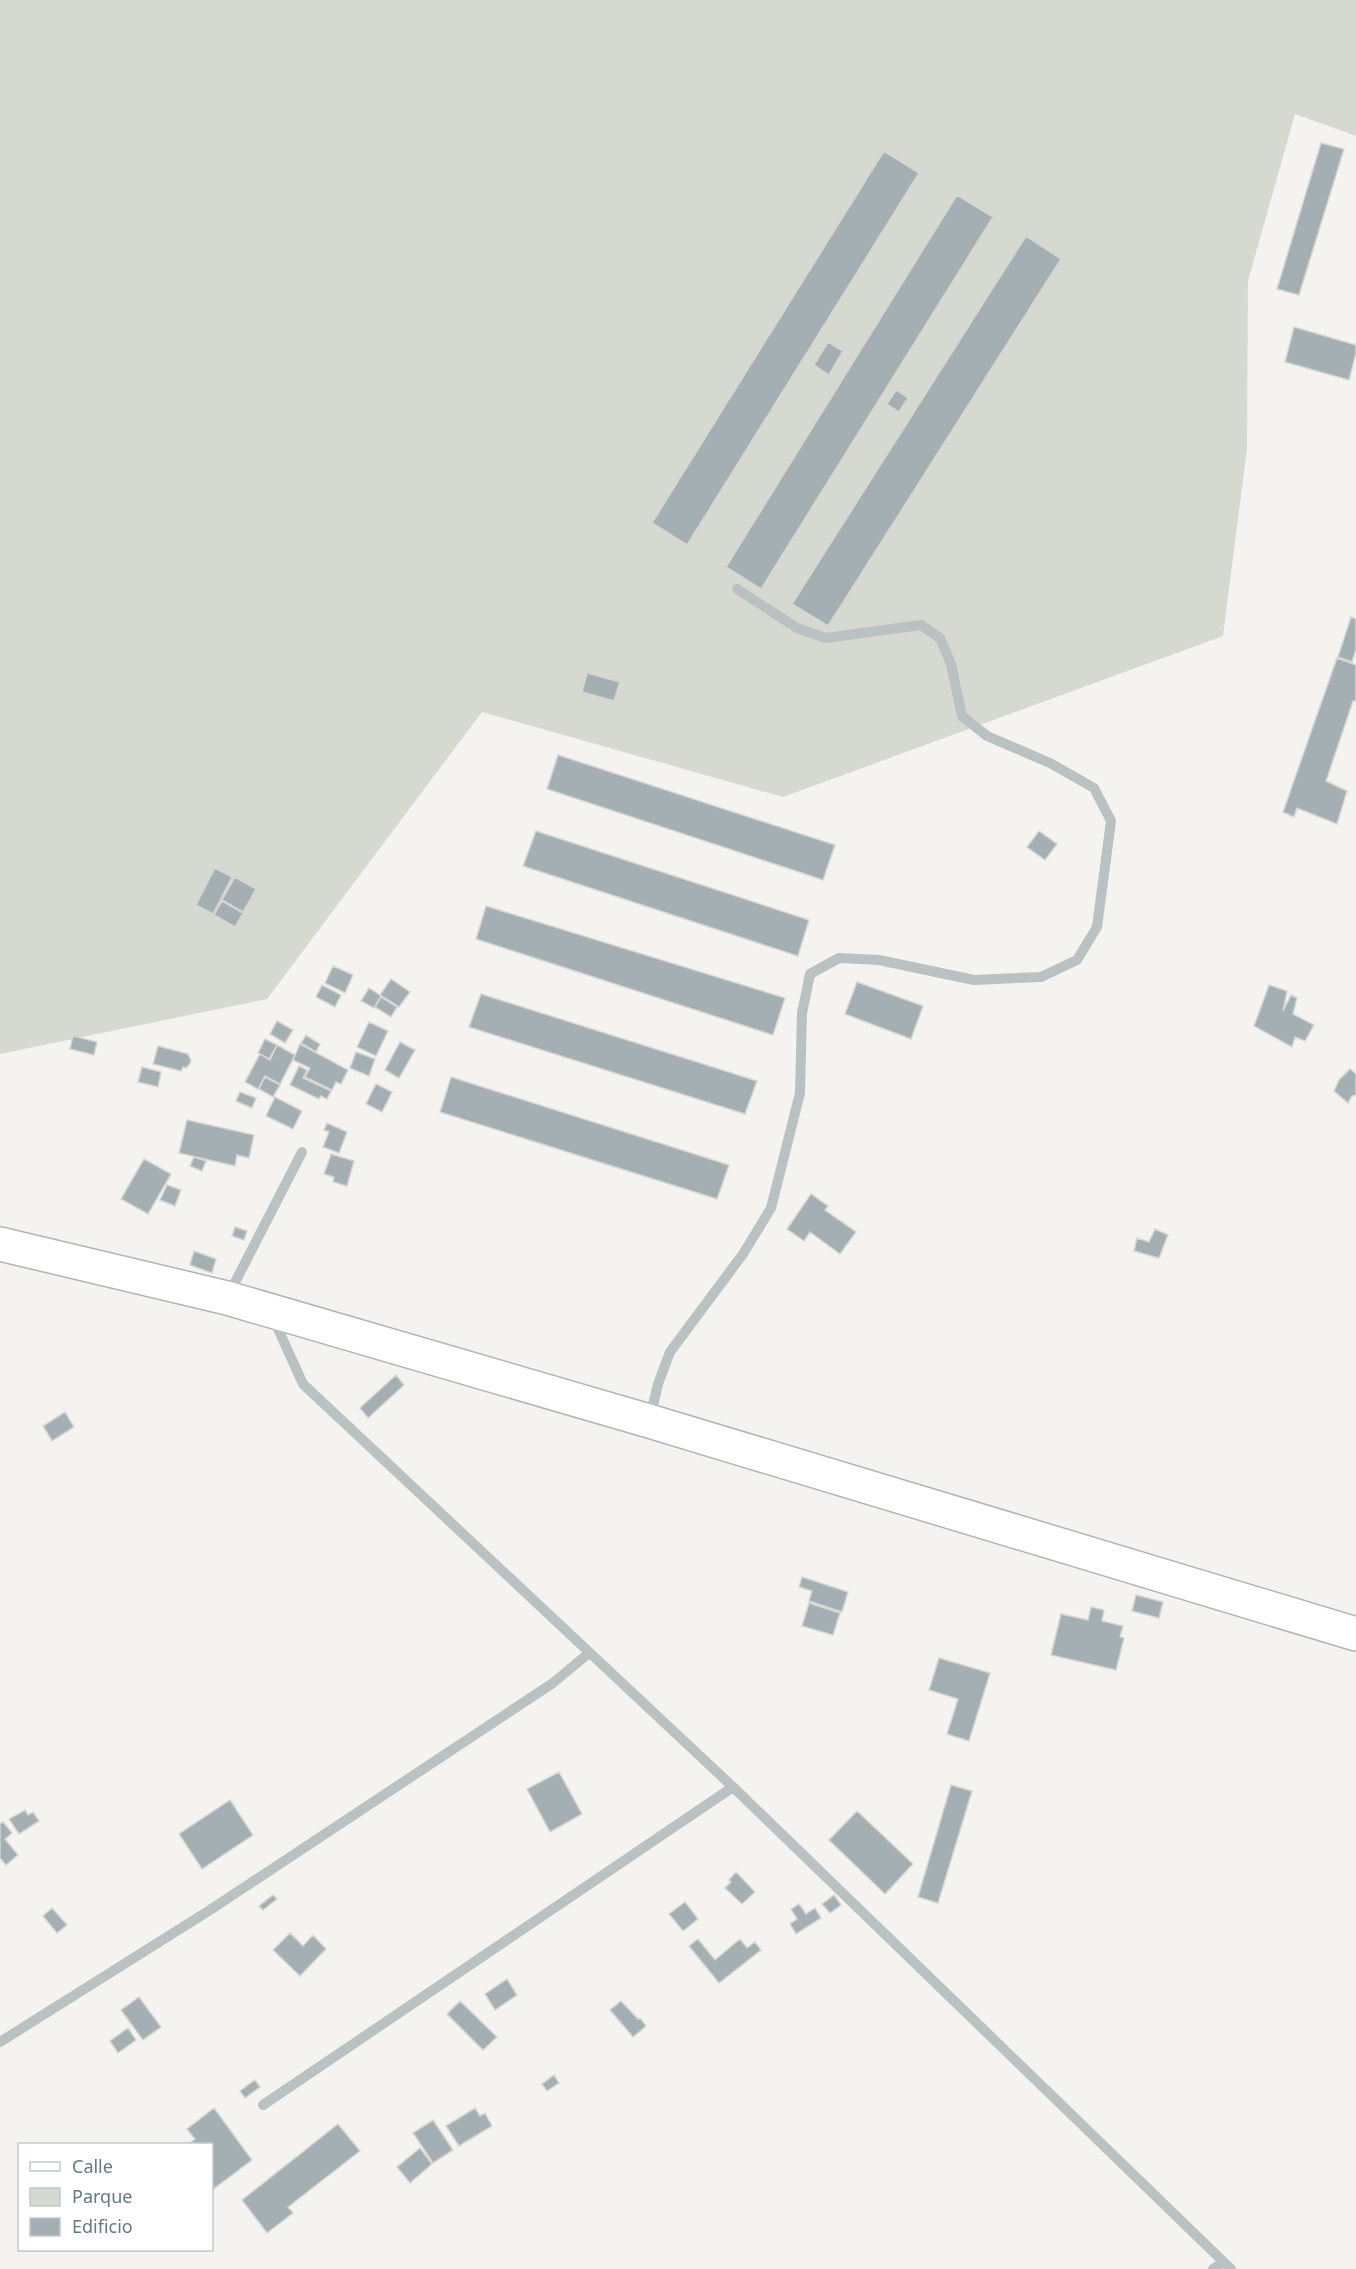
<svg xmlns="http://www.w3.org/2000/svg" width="1356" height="2269" viewBox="0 0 1356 2269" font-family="'Noto Sans',sans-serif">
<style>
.green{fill:#d5d9cf}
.building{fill:#a3afb2;stroke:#d5d5d3;stroke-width:1.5}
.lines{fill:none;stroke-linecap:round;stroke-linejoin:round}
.major-casing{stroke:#b0b6b8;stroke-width:36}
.minor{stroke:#bac1c3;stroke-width:10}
.major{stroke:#fff;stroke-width:33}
</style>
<rect width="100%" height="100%" fill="#f4f3f0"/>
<path class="green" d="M 0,0 L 1356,0 L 1356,136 L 1295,114 L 1248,281 L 1247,449 L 1223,636 L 783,797 L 482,712 L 267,999 L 0,1054 Z"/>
<path class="building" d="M 1321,143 L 1344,149 L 1299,295 L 1277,289 Z
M 884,151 L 919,173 L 687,545 L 652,523 Z
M 957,195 L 993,217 L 761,589 L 726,567 Z
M 1026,236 L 1061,259 L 828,626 L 792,604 Z
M 1294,327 L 1356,345 L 1356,353 L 1349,380 L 1285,362 Z
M 828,342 L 843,351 L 829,375 L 814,365 Z
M 896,390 L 908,398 L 899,412 L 887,404 Z
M 1351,617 L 1356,619 L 1356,649 L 1352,662 L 1338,657 Z
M 1337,658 L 1356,665 L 1356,701 L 1353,701 L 1326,781 L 1347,791 L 1337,824 L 1297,808 L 1294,817 L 1283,812 Z
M 587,673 L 620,682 L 614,701 L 582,692 Z
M 558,755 L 835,845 L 823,880 L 547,789 Z
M 536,831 L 809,920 L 798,956 L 523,866 Z
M 1039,831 L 1057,844 L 1045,860 L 1027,847 Z
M 215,868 L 232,877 L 213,914 L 196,905 Z
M 235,877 L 256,889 L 243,912 L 222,900 Z
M 222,901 L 243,913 L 235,927 L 214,915 Z
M 486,906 L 785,998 L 773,1035 L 476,939 Z
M 333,966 L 353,975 L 345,993 L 325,983 Z
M 391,979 L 410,992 L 399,1007 L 380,995 Z
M 857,982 L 923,1006 L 911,1039 L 845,1014 Z
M 322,985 L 341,995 L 335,1007 L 316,997 Z
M 1269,985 L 1287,991 L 1283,1011 L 1291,995 L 1297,998 L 1293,1014 L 1314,1025 L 1305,1041 L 1295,1037 L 1292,1047 L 1254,1026 Z
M 369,988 L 381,996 L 374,1008 L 361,1001 Z
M 481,994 L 757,1081 L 745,1114 L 469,1027 Z
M 381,997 L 397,1007 L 391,1017 L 375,1007 Z
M 277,1021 L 293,1030 L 285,1043 L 270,1034 Z
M 369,1022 L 388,1031 L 376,1056 L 357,1047 Z
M 306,1035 L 320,1044 L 316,1052 L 301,1043 Z
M 73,1036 L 97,1042 L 94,1055 L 70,1049 Z
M 265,1039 L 277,1045 L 269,1059 L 258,1053 Z
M 400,1042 L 415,1050 L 399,1078 L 385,1070 Z
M 300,1044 L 348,1070 L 341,1084 L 336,1082 L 332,1090 L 305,1077 L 310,1068 L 293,1060 Z
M 277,1045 L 295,1055 L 280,1084 L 265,1076 L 258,1089 L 245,1082 L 260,1054 L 270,1060 Z
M 158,1046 L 188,1054 L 191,1061 L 189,1065 L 186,1068 L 183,1067 L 181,1071 L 153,1064 Z
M 356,1052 L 375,1059 L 369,1076 L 350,1068 Z
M 299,1066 L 307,1070 L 303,1078 L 331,1091 L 327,1099 L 321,1096 L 319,1099 L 290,1085 Z
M 142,1067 L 161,1072 L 158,1087 L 138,1082 Z
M 1350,1069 L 1356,1074 L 1356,1095 L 1352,1096 L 1348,1103 L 1334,1091 L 1339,1080 Z
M 265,1077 L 280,1085 L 273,1097 L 259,1089 Z
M 451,1077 L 729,1165 L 717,1199 L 440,1112 Z
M 376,1084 L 392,1092 L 382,1112 L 366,1104 Z
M 240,1092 L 256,1098 L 252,1108 L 236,1101 Z
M 275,1097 L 302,1111 L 293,1129 L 266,1116 Z
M 187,1120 L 254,1135 L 249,1158 L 237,1155 L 235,1166 L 179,1153 Z
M 327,1123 L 347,1132 L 339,1153 L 323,1147 L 329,1132 L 324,1130 Z
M 331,1154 L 354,1161 L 347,1186 L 333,1182 L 334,1177 L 324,1174 Z
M 194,1157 L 206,1161 L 202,1171 L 190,1166 Z
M 144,1159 L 171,1174 L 148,1214 L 121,1199 Z
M 167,1185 L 181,1190 L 175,1206 L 160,1200 Z
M 811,1194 L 828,1206 L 825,1210 L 856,1232 L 840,1254 L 810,1232 L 804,1241 L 787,1229 Z
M 235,1227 L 247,1231 L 244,1240 L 232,1236 Z
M 1155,1229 L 1168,1235 L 1159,1258 L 1134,1251 L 1137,1238 L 1149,1242 Z
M 194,1251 L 216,1259 L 212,1273 L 190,1265 Z
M 396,1375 L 404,1385 L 368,1418 L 360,1408 Z
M 65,1412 L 74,1427 L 52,1441 L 43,1426 Z
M 802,1577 L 848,1592 L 842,1612 L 809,1601 L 812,1591 L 799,1587 Z
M 1136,1595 L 1163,1602 L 1159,1618 L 1132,1611 Z
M 809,1603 L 840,1613 L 833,1635 L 802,1626 Z
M 1091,1607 L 1104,1610 L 1102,1621 L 1123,1626 L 1120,1637 L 1124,1638 L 1116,1670 L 1051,1655 L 1061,1614 L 1088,1620 Z
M 939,1658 L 990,1673 L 969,1741 L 947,1734 L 958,1699 L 929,1690 Z
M 559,1772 L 582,1814 L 550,1832 L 527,1789 Z
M 951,1785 L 972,1791 L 938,1903 L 918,1897 Z
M 230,1800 L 253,1835 L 202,1869 L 179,1834 Z
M 25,1810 L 28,1815 L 33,1812 L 39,1821 L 19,1834 L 9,1819 Z
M 857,1811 L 913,1864 L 885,1894 L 829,1840 Z
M 3,1822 L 12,1833 L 5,1839 L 18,1855 L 6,1865 L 0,1858 L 0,1824 Z
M 736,1872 L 755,1892 L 742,1904 L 725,1888 L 731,1882 L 729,1880 Z
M 273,1895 L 277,1899 L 263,1910 L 259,1906 Z
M 834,1895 L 841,1905 L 830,1913 L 822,1904 Z
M 685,1902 L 698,1919 L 683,1931 L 669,1914 Z
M 799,1904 L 806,1914 L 815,1908 L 821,1918 L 796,1934 L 790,1924 L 797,1919 L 791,1909 Z
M 52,1908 L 67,1925 L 57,1933 L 43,1916 Z
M 290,1933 L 303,1946 L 313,1935 L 326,1949 L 300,1976 L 273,1950 Z
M 698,1939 L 715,1960 L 740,1939 L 747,1948 L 755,1942 L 761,1950 L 719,1983 L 689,1946 Z
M 507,1979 L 517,1995 L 495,2010 L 485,1994 Z
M 139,1997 L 161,2027 L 143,2040 L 121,2010 Z
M 460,2001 L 497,2037 L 483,2050 L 447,2014 Z
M 621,2001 L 638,2019 L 640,2018 L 646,2026 L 633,2037 L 610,2010 Z
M 128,2028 L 136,2040 L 118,2053 L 110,2041 Z
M 554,2075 L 559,2083 L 547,2091 L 542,2084 Z
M 255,2080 L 260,2087 L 245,2098 L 240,2091 Z
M 214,2108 L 252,2160 L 212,2190 L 212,2144 L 189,2144 L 195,2139 L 187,2129 Z
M 475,2108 L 480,2116 L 485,2113 L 492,2126 L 459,2146 L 446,2126 Z
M 433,2120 L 453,2150 L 433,2163 L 413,2133 Z
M 338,2124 L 360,2151 L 288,2207 L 293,2213 L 267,2233 L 242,2200 Z
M 420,2148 L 432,2164 L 410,2183 L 397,2167 Z"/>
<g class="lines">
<defs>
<path id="major" d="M 0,1244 L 227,1298 L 649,1421 L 1356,1634"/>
</defs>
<use href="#major" class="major-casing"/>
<path class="minor" d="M 228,1296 L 302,1152
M 273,1318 L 303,1384 L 733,1787 L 1231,2269
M 650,1418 L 658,1384 L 670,1352 L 743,1254 L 771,1208 L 800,1093 L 802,1013 L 810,974 L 839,958 L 879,960 L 974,980 L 1041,977 L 1077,960 L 1097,927 L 1111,821 L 1094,788 L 1050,763 L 987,736 L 962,716 L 951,664 L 940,638 L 921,625 L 826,638 L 797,628 L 737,589
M 0,2042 L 210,1910 L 553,1683 L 589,1653
M 263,2105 L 733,1787
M 1213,2269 L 1223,2262"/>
<use href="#major" class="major"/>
</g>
<rect x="18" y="2143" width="195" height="108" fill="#ffffff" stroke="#c1cacd" stroke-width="1.5"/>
<rect x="30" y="2162" width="30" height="9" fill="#ffffff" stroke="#c1cacd" stroke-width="1.5"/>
<text x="72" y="2173" font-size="18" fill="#637a81">Calle</text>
<rect x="30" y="2188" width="30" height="18" fill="#d5d9cf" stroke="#c1cacd" stroke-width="1.5"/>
<text x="72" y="2203" font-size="18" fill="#637a81">Parque</text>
<rect x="30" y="2218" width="30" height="18" fill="#a3afb2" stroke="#c1cacd" stroke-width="1.5"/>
<text x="72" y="2233" font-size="18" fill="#637a81">Edificio</text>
</svg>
